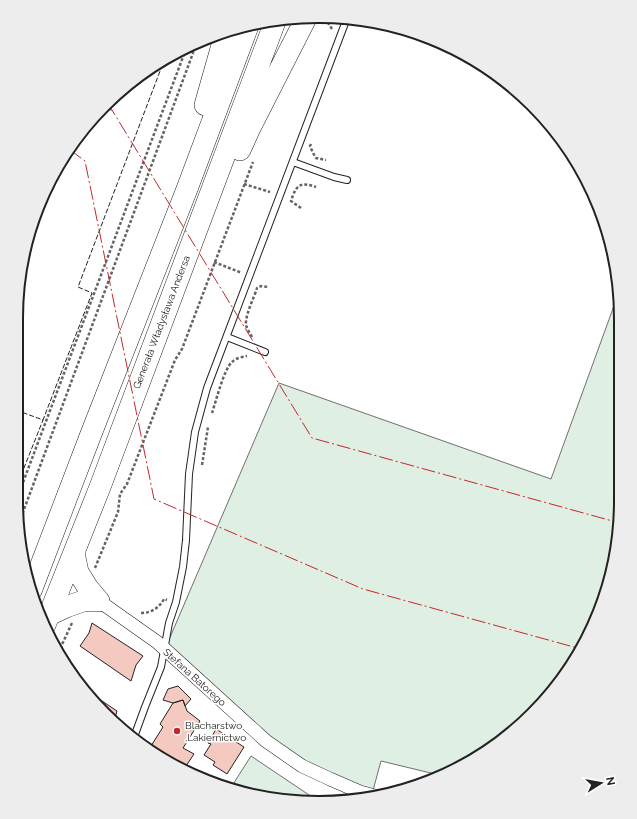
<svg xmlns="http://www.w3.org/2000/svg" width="637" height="819" viewBox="0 0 637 819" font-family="Raleway,sans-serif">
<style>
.green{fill:#e0efe3;stroke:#6f6f6f}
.building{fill:#f3c9c0;stroke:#222}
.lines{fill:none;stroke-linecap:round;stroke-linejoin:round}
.service-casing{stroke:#222;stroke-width:8}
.minor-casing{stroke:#222;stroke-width:14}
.trunk-casing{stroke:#222;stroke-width:22}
.path{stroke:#646464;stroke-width:2.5;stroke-dasharray:3 2;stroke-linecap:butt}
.service{stroke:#fff;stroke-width:6}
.minor{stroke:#fff;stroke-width:13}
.trunk{stroke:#fff;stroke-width:21}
.rail-casing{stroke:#222;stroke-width:4.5}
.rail{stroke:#fff;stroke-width:3;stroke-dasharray:9;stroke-linecap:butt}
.fence{stroke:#222;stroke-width:1;stroke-dasharray:5 2;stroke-linecap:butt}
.power{stroke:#c62828;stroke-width:1;stroke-dasharray:14 3 2 3;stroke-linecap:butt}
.poi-dot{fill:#c62828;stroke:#fff;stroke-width:1.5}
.labels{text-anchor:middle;stroke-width:3;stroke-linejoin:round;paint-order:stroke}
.street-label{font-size:10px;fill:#222;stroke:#fff}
.poi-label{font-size:10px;fill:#222;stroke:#fff;text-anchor:start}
.rim{fill:none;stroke:#222;stroke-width:2}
</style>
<rect width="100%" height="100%" fill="#fff"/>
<path class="green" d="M 619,292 L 620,298 L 615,559 L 598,616 L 570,669 L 532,715 L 470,762 L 439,775 L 381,761 L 372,794 L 302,765 L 165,649 L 279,383 L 551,479 Z
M 251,756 L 321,803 L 240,793 L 230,789 Z"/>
<path class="building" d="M 16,412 L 20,413 L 16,423 Z
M 92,623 L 143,656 L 136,665 L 131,681 L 80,646 L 89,633 Z
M 178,686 L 191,699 L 185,706 L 183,700 L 173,703 L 163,700 L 168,689 Z
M 87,691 L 117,711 L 114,721 L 105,715 Z
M 183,700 L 187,711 L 200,721 L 183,748 L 194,754 L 184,769 L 151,746 L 163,727 L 160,724 L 173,703 Z
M 216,729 L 244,747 L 227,774 L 213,765 L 215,762 L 204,755 L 211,744 L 208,743 Z"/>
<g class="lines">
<defs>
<path id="service" d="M 293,162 L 334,177 L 347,180
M 227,337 L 265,352
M 134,737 L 145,707 L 161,667 L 169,623 L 176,602 L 183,567 L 186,540 L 189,474 L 195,432 L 207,388 L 347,18"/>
<path id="minor" d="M 99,601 L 157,642 L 266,741 L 302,766 L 330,779 L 360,792 L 375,796"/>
<path id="trunk" d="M 205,105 L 226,31
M 240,150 L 250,128 L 306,18
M 74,553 L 78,572 L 88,588 L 99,601
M 31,591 L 91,434 L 187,189 L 248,26
M 49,615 L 66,607 L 83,601 L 99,601
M 45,625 L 100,487 L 276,19"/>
</defs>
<use href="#service" class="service-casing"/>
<use href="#minor" class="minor-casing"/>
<use href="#trunk" class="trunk-casing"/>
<path class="path" d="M 325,18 L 332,29
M 311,144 L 310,146 L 313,153 L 316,158 L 326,160
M 244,184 L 270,192
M 301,208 L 291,201 C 296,186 299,181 316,187
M 214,262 L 242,273
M 252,337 C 250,333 247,329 246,325 C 245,315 254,298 257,288 L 261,286 L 268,287
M 212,413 C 216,401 224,369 232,362 C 236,358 242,357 247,356
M 202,465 L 208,427
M 16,501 L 186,49 L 188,47
M 19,523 L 193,53 L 193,45
M 95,568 L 118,512 L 120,494 L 127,484 L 175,360 L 182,349 L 253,162
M 141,613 C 151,613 159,608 164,599 L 167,600
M 58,653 L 72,623"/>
<use href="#service" class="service"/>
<use href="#minor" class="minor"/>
<use href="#trunk" class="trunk"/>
<defs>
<path id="rail" d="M 16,374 L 20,375"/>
</defs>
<use href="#rail" class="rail-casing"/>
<use href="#rail" class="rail"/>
<path class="fence" d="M 16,410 L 43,420 L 92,293 L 78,287 L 165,58
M 16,488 L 43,420"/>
<path class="power" d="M 108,103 L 112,110 L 312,438 L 616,522
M 103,109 L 112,110
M 70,150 L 85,161 L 154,499 L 363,589 L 581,649"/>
</g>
<circle class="poi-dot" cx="177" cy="731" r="4"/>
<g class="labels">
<g class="street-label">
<text transform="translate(161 322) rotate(-69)" y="4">Generała Władysława Andersa</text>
<text transform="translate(195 677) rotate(42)" y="4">Stefana Batorego</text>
</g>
<g class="poi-label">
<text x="185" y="729">Blacharstwo<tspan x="185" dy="12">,Lakiernictwo</tspan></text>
</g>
</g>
<path d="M0 0H637V819H0ZM318 23H319A295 295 0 0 1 614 318V501A295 295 0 0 1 319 796H318A295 295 0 0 1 23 501V318A295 295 0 0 1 318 23Z" fill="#ededed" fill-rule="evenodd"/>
<path class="rim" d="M318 23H319A295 295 0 0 1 614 318V501A295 295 0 0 1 319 796H318A295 295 0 0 1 23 501V318A295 295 0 0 1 318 23Z"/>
<g transform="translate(601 783) rotate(79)" stroke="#ffffff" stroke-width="3" paint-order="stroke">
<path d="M0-3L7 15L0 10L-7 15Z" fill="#222222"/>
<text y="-6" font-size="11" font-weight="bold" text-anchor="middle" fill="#222222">N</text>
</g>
</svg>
